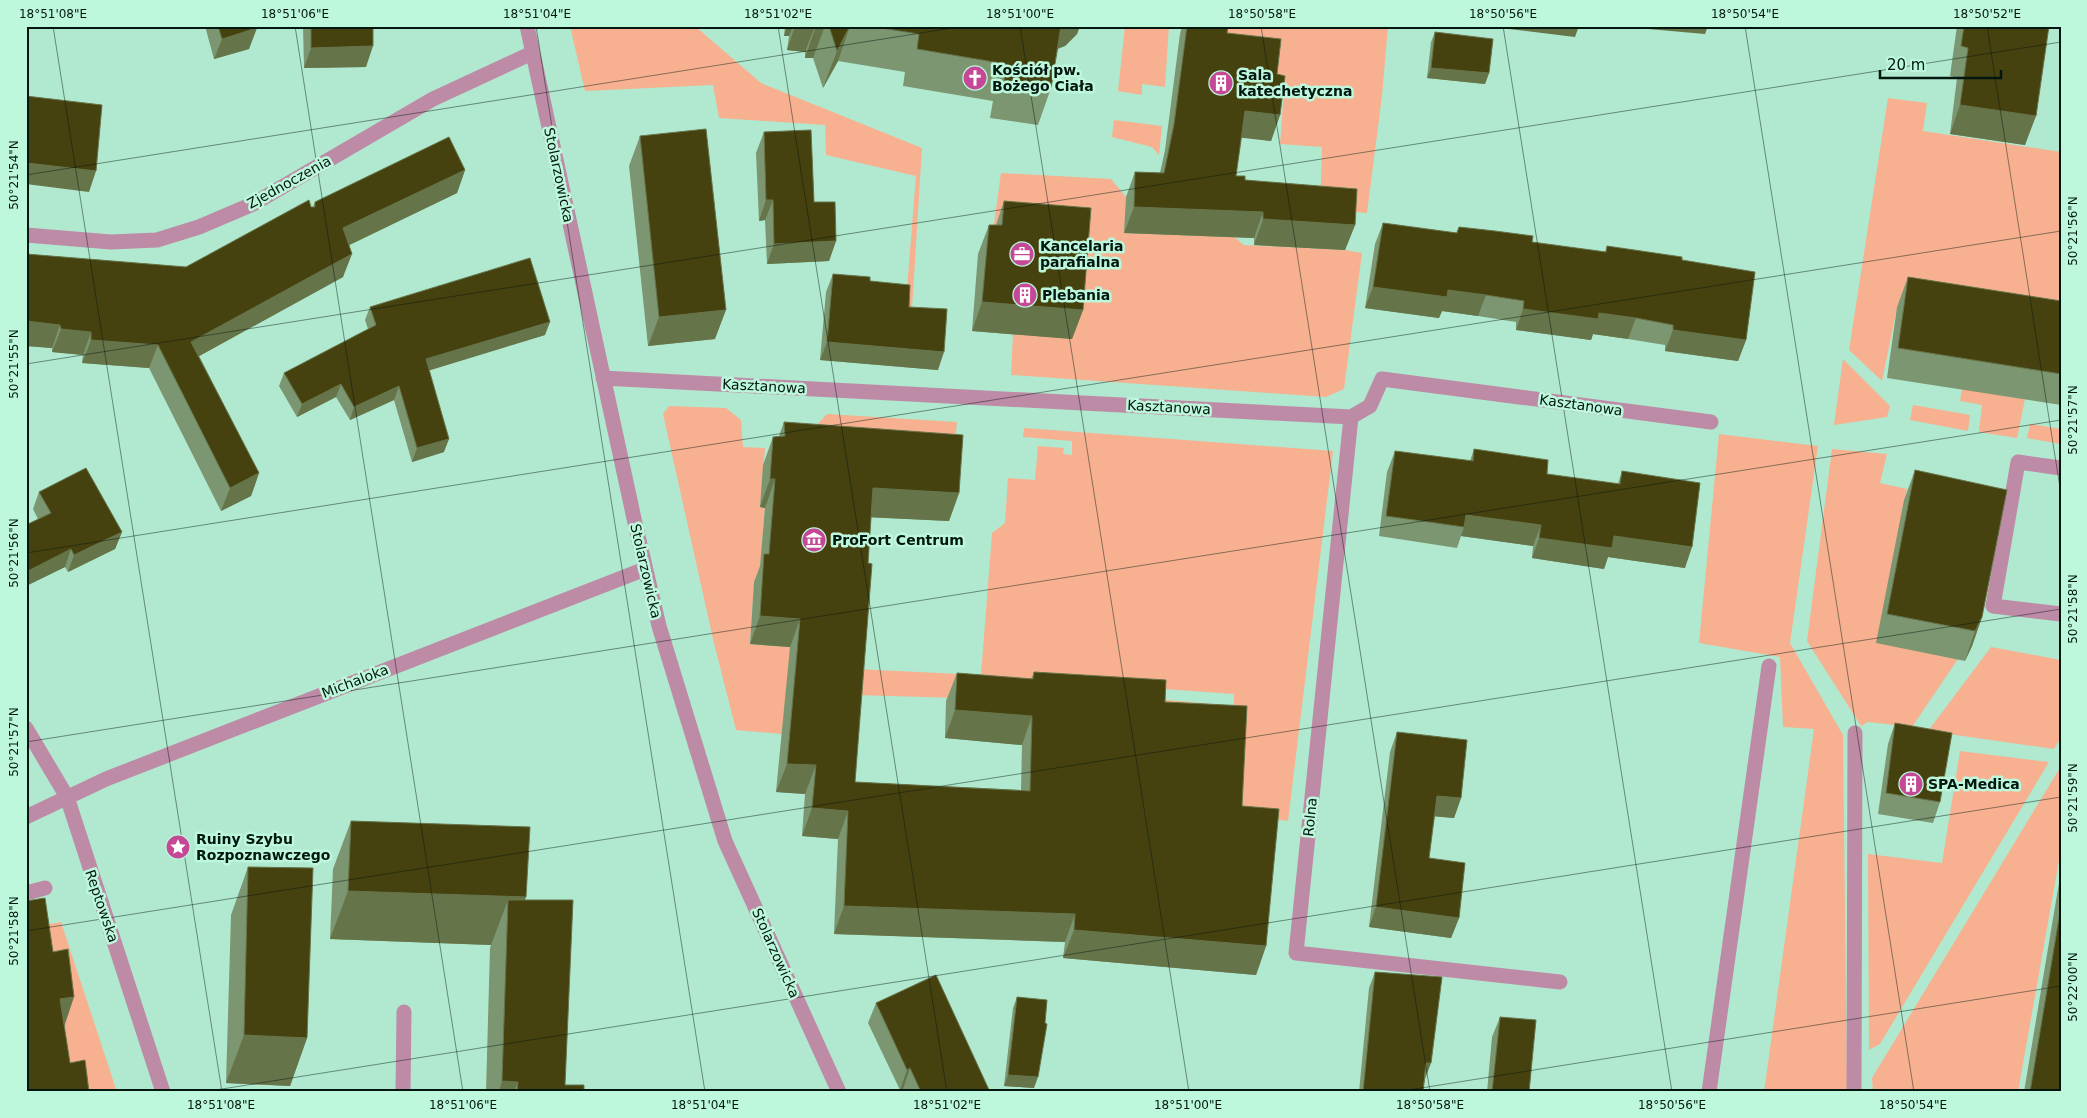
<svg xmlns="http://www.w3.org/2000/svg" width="2087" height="1118" viewBox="0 0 2087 1118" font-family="'DejaVu Sans',sans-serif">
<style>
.green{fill:#f7b190}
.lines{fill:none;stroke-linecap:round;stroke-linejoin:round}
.minor{stroke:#be8ba7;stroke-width:15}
.wall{fill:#7b9670}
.shaded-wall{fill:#667449}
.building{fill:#464210;stroke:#667449}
.ticks{fill:none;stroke:#02170f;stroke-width:1;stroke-opacity:0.45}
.labels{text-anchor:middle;stroke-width:5;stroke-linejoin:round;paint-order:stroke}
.poi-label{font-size:14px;font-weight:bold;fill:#02170f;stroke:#bdf7dc;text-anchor:start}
.street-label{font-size:14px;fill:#02170f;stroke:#bdf7dc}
.neatline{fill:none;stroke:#02170f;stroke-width:2}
.ticks-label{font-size:12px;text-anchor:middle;fill:#02170f}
</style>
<rect width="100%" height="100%" fill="#b0e9cf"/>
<path class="green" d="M 570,26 L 695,26 L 761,83 L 922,148 L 911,325 L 906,301 L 916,176 L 826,155 L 825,125 L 719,118 L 713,85 L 585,91 Z
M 1125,26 L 1169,26 L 1165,87 L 1142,84 L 1142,95 L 1118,91 Z
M 1190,26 L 1388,26 L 1382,96 L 1367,213 L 1320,209 L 1322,147 L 1280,144 L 1284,90 L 1274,89 L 1226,49 L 1228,30 Z
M 1888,98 L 1927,103 L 1923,131 L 2061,152 L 2061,328 L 1898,303 L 1882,381 L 1849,350 Z
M 1114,120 L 1162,126 L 1159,155 L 1152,147 L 1112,137 Z
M 1001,173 L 1111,179 L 1126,197 L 1125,233 L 1234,237 L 1244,245 L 1345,250 L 1362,253 L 1344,389 L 1326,397 L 1011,375 L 1013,334 L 993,231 Z
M 1843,359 L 1890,406 L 1887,417 L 1834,425 Z
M 1962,389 L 2025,399 L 2017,438 L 1979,432 L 1982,405 L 1960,401 Z
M 1913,405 L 1970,415 L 1968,431 L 1910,420 Z
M 669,406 L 726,408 L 741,420 L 743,447 L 765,448 L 760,507 L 765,508 L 759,583 L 754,583 L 750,644 L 856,652 L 856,669 L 981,675 L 992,533 L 1005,523 L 1008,478 L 1035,480 L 1038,446 L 1064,448 L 1063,454 L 1072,455 L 1072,441 L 1023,437 L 1024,428 L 1333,451 L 1288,821 L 1233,814 L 1156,699 L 1234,706 L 1234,694 L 1036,680 L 1023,700 L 855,695 L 782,734 L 736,730 L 713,639 L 663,414 Z
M 827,414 L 957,422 L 953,464 L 814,428 Z
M 2030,424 L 2061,429 L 2061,444 L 2027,438 Z
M 1719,434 L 1818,446 L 1790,643 L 1843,735 L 1847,1092 L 1764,1092 L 1814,729 L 1783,727 L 1780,657 L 1699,643 Z
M 1832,449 L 1887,454 L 1880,483 L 1907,489 L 1902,510 L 1958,659 L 1912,727 L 1868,722 L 1861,726 L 1807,641 Z
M 1991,647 L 2061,660 L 2061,738 L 2054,749 L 1928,731 Z
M 1960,751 L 2049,762 L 1880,1044 L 1869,1050 L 1868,854 L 1942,863 Z
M 2061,766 L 2061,849 L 2018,1092 L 1873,1092 L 1872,1078 Z
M 61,922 L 117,1092 L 74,1092 L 34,927 Z"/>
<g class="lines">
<path class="minor" d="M 527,26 L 635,523 L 659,626 L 725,841 L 839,1092
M 26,235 L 111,242 L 157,240 L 199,227 L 253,204 L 433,99 L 532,53
M 603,378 L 1351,417 L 1370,406 L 1382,379 L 1711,422
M 1351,417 L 1296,953 L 1560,982
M 2061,468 L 2018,462 L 1993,606 L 2061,614
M 26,728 L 67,797 L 163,1092
M 26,817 L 106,779 L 645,569
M 26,893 L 45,888
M 403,1092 L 404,1012
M 1709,1092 L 1769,666
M 1854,1092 L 1855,733"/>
</g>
<path class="wall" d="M 205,26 L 256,26 L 249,49 L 214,59 Z
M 303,26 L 373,26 L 366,67 L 304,68 Z
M 785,26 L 1080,26 L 1077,34 L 1065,46 L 1058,49 L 1051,88 L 1038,125 L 990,118 L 993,101 L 903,86 L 905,72 L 838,61 L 823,88 L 813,58 L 805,58 L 805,52 L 787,50 L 789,36 L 784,36 Z
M 1182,26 L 1228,26 L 1227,33 L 1277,74 L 1280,115 L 1271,141 L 1241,137 L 1236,176 L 1245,180 L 1355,225 L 1345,250 L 1254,245 L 1254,238 L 1124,233 L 1126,197 L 1135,172 L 1160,173 L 1165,150 L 1180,34 Z
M 1957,26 L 2049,26 L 2025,145 L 1950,134 L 1957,78 L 1950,76 Z
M 1435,32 L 1489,73 L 1485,84 L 1427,78 L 1431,42 Z
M 764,132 L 814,202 L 836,241 L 829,261 L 767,264 L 765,220 L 759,221 L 756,153 Z
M 640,136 L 715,339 L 648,346 L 629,166 Z
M 465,170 L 457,193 L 349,245 L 343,277 L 199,356 L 259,473 L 251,496 L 221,511 L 149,368 L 82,363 L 83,355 L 52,352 L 52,348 L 26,346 L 26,254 L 186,267 L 313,207 L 315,202 Z
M 1004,201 L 1083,310 L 1072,339 L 972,331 L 978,254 L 989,225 L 996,225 Z
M 1383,223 L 1456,233 L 1459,227 L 1532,242 L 1605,252 L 1607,246 L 1682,260 L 1746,340 L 1738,361 L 1665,351 L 1665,345 L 1628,339 L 1593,334 L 1591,340 L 1516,330 L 1516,322 L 1478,316 L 1442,311 L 1439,318 L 1365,308 L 1375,244 Z
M 833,274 L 909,307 L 938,370 L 820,360 L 826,292 Z
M 1908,277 L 2061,301 L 2061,405 L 1887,378 L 1897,307 Z
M 370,307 L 545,335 L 429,370 L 444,452 L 412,462 L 394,400 L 350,420 L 336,397 L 297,417 L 279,386 L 284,373 L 368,329 L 365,320 Z
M 784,422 L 959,493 L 949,521 L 871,517 L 855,782 L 1021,790 L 1022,745 L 945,738 L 946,701 L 957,673 L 1031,679 L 1034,672 L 1165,702 L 1242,806 L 1266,946 L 1256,975 L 1063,958 L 1065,942 L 834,934 L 838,839 L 802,836 L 805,794 L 776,792 L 790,647 L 750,644 L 754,582 L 760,566 L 765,508 L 760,507 L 763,465 L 773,437 L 779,436 Z
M 1474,449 L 1547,474 L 1618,484 L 1622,471 L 1685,568 L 1608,557 L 1604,569 L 1532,558 L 1533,546 L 1461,536 L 1457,548 L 1379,536 L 1387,472 L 1395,451 L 1470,461 Z
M 1915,470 L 1982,617 L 1972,646 L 1965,661 L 1876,643 L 1904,500 Z
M 39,492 L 122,532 L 115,549 L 68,572 L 65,567 L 26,586 L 26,525 L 38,519 L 33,509 Z
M 1895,723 L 1940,802 L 1933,823 L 1878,814 L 1888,744 Z
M 1397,732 L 1461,798 L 1454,818 L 1434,816 L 1429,858 L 1459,918 L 1451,938 L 1369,927 L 1390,752 Z
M 351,821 L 525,900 L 565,1085 L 584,1092 L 486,1092 L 490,948 L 491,945 L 330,939 L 333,869 Z
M 248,867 L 307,1038 L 290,1086 L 226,1083 L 231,915 Z
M 2061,871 L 2061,1092 L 2024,1092 Z
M 1375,972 L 1425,1079 L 1423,1092 L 1359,1092 L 1369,988 Z
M 1017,997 L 1034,1088 L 1004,1086 L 1013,1008 Z
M 876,1003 L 990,1092 L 904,1092 L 903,1089 L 900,1090 L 868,1023 Z
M 1500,1017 L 1529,1092 L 1487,1092 L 1492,1037 Z"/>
<path class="shaded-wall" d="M 787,26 L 793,26 L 789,36 L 784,36 Z
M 795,26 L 815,26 L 805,52 L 787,50 Z
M 816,26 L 825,26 L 813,58 L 805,58 Z
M 850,26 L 838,61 L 823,88 L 837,51 Z
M 1059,26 L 1080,26 L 1077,34 L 1065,46 L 1050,51 Z
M 1510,26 L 1579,26 L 1575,37 L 1509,29 Z
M 1649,26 L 1708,26 L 1705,34 L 1648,29 Z
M 257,28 L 249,49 L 214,59 L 222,39 Z
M 373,46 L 366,67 L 304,68 L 311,48 Z
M 1431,68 L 1489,73 L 1485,84 L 1427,78 Z
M 1960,105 L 2036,116 L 2025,145 L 1950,134 Z
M 1245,111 L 1280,115 L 1271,141 L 1235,137 Z
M 26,163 L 96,171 L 89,192 L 26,184 Z
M 465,170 L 457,193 L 335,252 L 343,228 Z
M 766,200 L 773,200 L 765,220 L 759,221 Z
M 1134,207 L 1263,212 L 1254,238 L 1124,233 Z
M 1263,219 L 1355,225 L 1345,250 L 1254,245 Z
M 836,241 L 829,261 L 767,264 L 774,244 Z
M 352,254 L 343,277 L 183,365 L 191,342 Z
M 1373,287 L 1448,290 L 1486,295 L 1478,316 L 1442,311 L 1439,318 L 1365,308 Z
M 982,302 L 1083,310 L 1072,339 L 972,331 Z
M 1523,309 L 1599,313 L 1636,318 L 1628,339 L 1593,334 L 1591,340 L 1516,330 Z
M 726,310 L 715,339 L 648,346 L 659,317 Z
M 26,321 L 60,325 L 52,348 L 26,346 Z
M 550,322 L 545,335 L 421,373 L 426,359 Z
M 61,329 L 91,332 L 83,355 L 52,352 Z
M 1673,330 L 1746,340 L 1738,361 L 1665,351 Z
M 91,340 L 158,345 L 149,368 L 82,363 Z
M 827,342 L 944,352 L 938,370 L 820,360 Z
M 341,384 L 336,397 L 297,417 L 302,404 Z
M 399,386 L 394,400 L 350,420 L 354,407 Z
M 449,439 L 444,452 L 412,462 L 417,448 Z
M 259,473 L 251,496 L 221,511 L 230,488 Z
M 770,479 L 775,479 L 765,508 L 760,507 Z
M 873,488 L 959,493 L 949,521 L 863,517 Z
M 1466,515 L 1541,525 L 1533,546 L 1461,536 L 1464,527 Z
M 122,532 L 115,549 L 68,572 L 74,555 Z
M 1614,536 L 1692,547 L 1685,568 L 1608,557 L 1604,569 L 1532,558 L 1539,538 Z
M 71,549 L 65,567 L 26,586 L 26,572 Z
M 760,616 L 800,619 L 790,647 L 750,644 Z
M 1982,617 L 1972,646 L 1965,661 L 1975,631 Z
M 955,710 L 1032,716 L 1022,745 L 945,738 Z
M 787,764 L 816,765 L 805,794 L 776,792 Z
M 1437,796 L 1461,798 L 1454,818 L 1430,816 Z
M 812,808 L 848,811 L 838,839 L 802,836 Z
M 348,891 L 526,897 L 509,945 L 508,900 L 491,945 L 330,939 Z
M 844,906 L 1075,914 L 1065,942 L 834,934 Z
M 1376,907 L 1459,918 L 1451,938 L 1369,927 Z
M 1074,930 L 1266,946 L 1256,975 L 1063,958 Z
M 74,997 L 64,1027 L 60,999 Z
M 244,1035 L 307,1038 L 290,1086 L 226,1083 Z
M 1426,1063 L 1431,1063 L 1425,1079 Z
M 910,1068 L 903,1089 L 900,1090 L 907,1070 Z
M 1008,1075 L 1038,1077 L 1034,1088 L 1004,1086 Z
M 502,1081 L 518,1082 L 514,1092 L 499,1092 Z"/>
<path class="building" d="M 218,26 L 256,26 L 257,28 L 222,39 Z
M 311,26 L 373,26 L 373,46 L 311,48 Z
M 829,26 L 850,26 L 837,51 Z
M 868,26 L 1061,26 L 1051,88 L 1004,80 L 1006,64 L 917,49 L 919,34 Z
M 1187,26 L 1228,26 L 1227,33 L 1281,39 L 1277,74 L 1285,76 L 1280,115 L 1245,111 L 1236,176 L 1245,176 L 1245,180 L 1357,189 L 1355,225 L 1263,219 L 1263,212 L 1134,207 L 1135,172 L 1164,173 L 1174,124 Z
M 1964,26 L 2049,26 L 2036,116 L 1960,105 L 1968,48 L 1961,46 Z
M 1435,32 L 1493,39 L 1489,73 L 1431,68 Z
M 26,96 L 102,105 L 96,171 L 26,163 Z
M 706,129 L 726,310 L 659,317 L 640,136 Z
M 811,130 L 814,202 L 835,202 L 836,241 L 774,244 L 773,200 L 766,200 L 764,132 Z
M 449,137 L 465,170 L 343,228 L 352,254 L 191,342 L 259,473 L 230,488 L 158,345 L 91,340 L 91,332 L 61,329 L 60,325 L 26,321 L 26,254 L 186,267 L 309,200 L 311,207 L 315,207 L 315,202 Z
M 1004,201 L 1091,208 L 1083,310 L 982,302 L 989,225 L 1002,225 Z
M 1383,223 L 1457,233 L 1459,227 L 1495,231 L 1533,236 L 1532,242 L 1606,252 L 1607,246 L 1682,257 L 1682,260 L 1755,272 L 1746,340 L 1673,330 L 1673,325 L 1636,318 L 1599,313 L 1598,319 L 1523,309 L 1524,301 L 1486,295 L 1448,290 L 1447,297 L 1373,287 Z
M 530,258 L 550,322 L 426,359 L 449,439 L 417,448 L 399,386 L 354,407 L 341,384 L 302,404 L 284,373 L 376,325 L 370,307 Z
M 833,274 L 870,277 L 870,281 L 910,285 L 909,307 L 947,309 L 944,352 L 827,342 Z
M 1908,277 L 2061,301 L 2061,374 L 1898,348 Z
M 784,422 L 963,435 L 959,493 L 873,488 L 868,563 L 872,564 L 855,782 L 1030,791 L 1032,716 L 955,710 L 957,673 L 1033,679 L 1034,672 L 1166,680 L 1165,702 L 1247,706 L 1242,806 L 1279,809 L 1266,946 L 1074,930 L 1075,914 L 844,906 L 848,811 L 812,808 L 816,765 L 787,764 L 800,619 L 760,616 L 764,554 L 769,554 L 775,479 L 770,479 L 773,437 L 785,436 Z
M 1474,449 L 1548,460 L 1547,474 L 1620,484 L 1622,471 L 1700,483 L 1692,547 L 1614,536 L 1612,548 L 1539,538 L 1541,525 L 1466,515 L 1464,527 L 1386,516 L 1395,451 L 1473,461 Z
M 86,468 L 122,532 L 74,555 L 71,549 L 26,572 L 26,525 L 51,513 L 39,492 Z
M 1915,470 L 2007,490 L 1982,617 L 1975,631 L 1887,614 Z
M 1895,723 L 1952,733 L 1940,802 L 1886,793 Z
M 1397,732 L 1467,740 L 1461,798 L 1437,796 L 1429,858 L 1465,863 L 1459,918 L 1376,907 Z
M 351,821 L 530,827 L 526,897 L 348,891 Z
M 248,867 L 313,868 L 307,1038 L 244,1035 Z
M 45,898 L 53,952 L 68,949 L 74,997 L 60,999 L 70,1063 L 85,1060 L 89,1092 L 26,1092 L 26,901 Z
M 508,900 L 573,900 L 565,1085 L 584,1085 L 584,1092 L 517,1092 L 518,1082 L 502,1081 Z
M 2061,906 L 2061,1092 L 2030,1092 Z
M 1375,972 L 1442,977 L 1431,1063 L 1426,1063 L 1423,1092 L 1363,1092 Z
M 936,975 L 990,1092 L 921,1092 L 910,1068 L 907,1070 L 876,1003 Z
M 1017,997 L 1047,1000 L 1045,1023 L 1047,1024 L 1038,1077 L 1008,1075 Z
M 1500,1017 L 1536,1020 L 1529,1092 L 1492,1092 Z"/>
<path class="ticks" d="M 53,26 L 222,1092M 295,26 L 463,1092M 536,26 L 705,1092M 778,26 L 947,1092M 1020,26 L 1189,1092M 1261,26 L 1430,1092M 1503,26 L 1672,1092M 1745,26 L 1914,1092M 1987,26 L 2061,494M 26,175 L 965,26M 26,364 L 2061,42M 26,553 L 2061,231M 26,742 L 2061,420M 26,931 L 2061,609M 203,1092 L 2061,797M 1396,1092 L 2061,986"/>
<defs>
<symbol id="church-disc" viewBox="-11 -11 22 22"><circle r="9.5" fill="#c54896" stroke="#bdf7dc"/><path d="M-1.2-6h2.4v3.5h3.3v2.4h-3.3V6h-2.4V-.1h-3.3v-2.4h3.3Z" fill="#fff"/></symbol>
<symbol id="building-disc" viewBox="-11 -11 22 22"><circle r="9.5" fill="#c54896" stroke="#bdf7dc"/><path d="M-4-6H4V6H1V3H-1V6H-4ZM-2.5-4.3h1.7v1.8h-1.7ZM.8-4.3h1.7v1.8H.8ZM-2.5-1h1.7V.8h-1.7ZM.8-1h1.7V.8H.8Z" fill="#fff"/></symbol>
<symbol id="office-disc" viewBox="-11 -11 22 22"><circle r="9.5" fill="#c54896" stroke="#bdf7dc"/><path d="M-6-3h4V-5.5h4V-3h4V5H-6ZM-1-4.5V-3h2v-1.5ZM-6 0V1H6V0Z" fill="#fff"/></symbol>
<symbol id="museum-disc" viewBox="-11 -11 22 22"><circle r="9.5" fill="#c54896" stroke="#bdf7dc"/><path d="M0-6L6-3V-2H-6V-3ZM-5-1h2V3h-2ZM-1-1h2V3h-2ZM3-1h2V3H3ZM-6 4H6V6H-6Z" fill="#fff"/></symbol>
<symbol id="sight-disc" viewBox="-11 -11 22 22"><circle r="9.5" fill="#c54896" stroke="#bdf7dc"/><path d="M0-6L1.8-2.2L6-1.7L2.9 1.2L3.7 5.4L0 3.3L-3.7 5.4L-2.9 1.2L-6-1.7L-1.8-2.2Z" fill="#fff"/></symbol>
</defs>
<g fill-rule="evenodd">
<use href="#church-disc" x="961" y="64" width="28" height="28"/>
<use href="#building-disc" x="1207" y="69" width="28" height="28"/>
<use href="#office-disc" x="1008" y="240" width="28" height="28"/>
<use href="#building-disc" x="1011" y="281" width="28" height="28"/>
<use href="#museum-disc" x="800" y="526" width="28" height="28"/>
<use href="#building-disc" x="1897" y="770" width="28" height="28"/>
<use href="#sight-disc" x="164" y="833" width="28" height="28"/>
</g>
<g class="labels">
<g class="poi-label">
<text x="992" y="75">Kościół pw.<tspan x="992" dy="16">Bożego Ciała</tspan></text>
<text x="1238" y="80">Sala<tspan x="1238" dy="16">katechetyczna</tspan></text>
<text x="1040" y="251">Kancelaria<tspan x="1040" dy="16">parafialna</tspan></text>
<text x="1042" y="300">Plebania</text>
<text x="832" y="545">ProFort Centrum</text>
<text x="1928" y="789">SPA-Medica</text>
<text x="196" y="844">Ruiny Szybu<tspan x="196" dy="16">Rozpoznawczego</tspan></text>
</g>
<g class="street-label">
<text transform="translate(559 175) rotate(78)" y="5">Stolarzowicka</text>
<text transform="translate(289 182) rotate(-29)" y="5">Zjednoczenia</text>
<text transform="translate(764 386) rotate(3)" y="5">Kasztanowa</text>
<text transform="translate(1581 405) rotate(8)" y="5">Kasztanowa</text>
<text transform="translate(1169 407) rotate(3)" y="5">Kasztanowa</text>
<text transform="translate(646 571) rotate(77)" y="5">Stolarzowicka</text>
<text transform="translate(355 681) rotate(-21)" y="5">Michaloka</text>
<text transform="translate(1310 817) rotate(-84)" y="5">Rolna</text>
<text transform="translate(102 906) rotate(71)" y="5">Reptowska</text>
<text transform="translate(776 953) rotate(66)" y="5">Stolarzowicka</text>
</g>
</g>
<rect width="2087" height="1118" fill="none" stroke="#bdf7dc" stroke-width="55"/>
<path d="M1880 70v8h121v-8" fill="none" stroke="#02170f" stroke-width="2.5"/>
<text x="1887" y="70" font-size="15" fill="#02170f" stroke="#bdf7dc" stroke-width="4" paint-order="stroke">20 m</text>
<rect x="28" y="28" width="2032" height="1062" class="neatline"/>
<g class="ticks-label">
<text x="53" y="18">18°51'08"E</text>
<text x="295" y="18">18°51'06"E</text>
<text x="537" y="18">18°51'04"E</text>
<text x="778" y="18">18°51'02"E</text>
<text x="1020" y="18">18°51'00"E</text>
<text x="1262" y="18">18°50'58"E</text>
<text x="1503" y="18">18°50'56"E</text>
<text x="1745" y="18">18°50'54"E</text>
<text x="1987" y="18">18°50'52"E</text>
<text transform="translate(14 175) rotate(-90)" y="4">50°21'54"N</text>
<text transform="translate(2073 231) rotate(-90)" y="4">50°21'56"N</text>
<text transform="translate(14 364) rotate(-90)" y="4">50°21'55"N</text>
<text transform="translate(2073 420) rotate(-90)" y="4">50°21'57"N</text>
<text transform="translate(14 553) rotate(-90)" y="4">50°21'56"N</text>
<text transform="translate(2073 609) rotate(-90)" y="4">50°21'58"N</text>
<text transform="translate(14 742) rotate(-90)" y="4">50°21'57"N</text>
<text transform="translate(2073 798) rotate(-90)" y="4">50°21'59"N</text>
<text transform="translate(14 931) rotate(-90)" y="4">50°21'58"N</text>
<text transform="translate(2073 987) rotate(-90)" y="4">50°22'00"N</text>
<text x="221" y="1109">18°51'08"E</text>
<text x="463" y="1109">18°51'06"E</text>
<text x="705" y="1109">18°51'04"E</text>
<text x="947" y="1109">18°51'02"E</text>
<text x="1188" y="1109">18°51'00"E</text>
<text x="1430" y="1109">18°50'58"E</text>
<text x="1672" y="1109">18°50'56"E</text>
<text x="1913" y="1109">18°50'54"E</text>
</g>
</svg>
